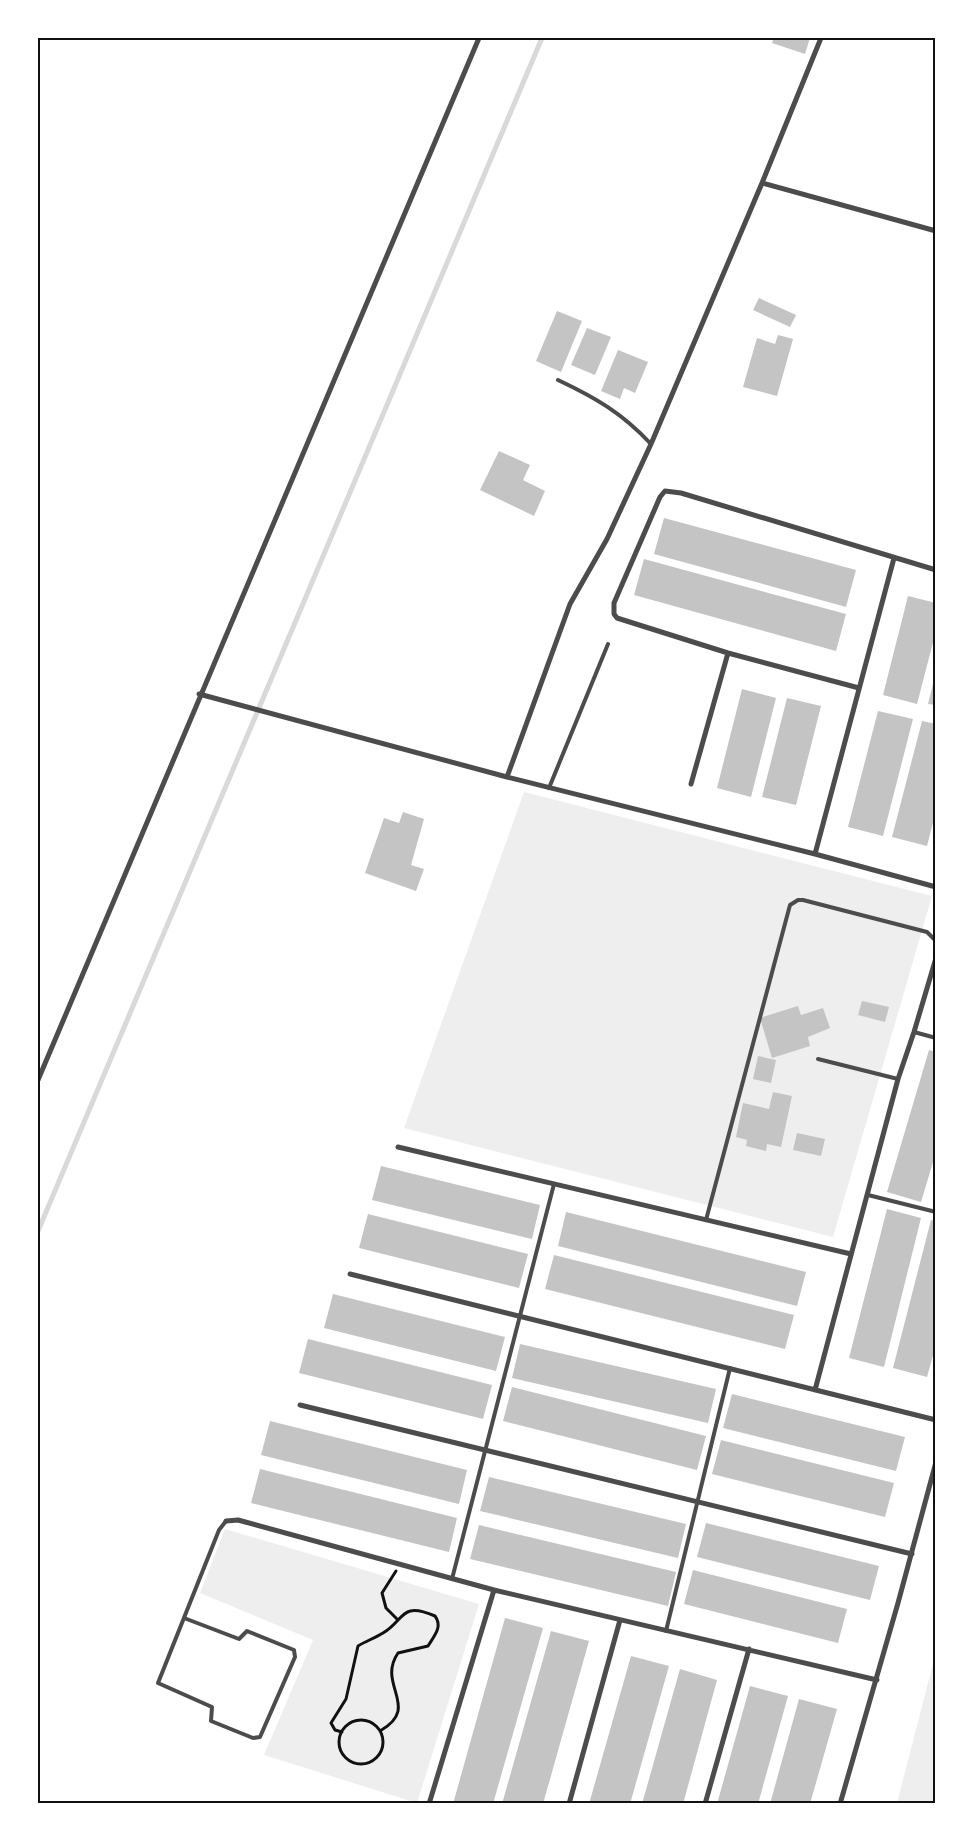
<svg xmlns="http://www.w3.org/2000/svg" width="973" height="1841" viewBox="0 0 973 1841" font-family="'Alegreya Sans',sans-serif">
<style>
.green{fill:#eee}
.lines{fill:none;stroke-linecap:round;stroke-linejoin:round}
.stream{stroke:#d9d9d9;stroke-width:5}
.building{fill:#c4c4c4}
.path{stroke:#111;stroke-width:3}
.service{stroke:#4c4c4c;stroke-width:4}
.minor{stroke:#4c4c4c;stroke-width:5}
.neatline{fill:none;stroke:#111;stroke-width:2}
</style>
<rect width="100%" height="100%" fill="#fff"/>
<path class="green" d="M 524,792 L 932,896 L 833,1237 L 404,1128 Z
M 225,1529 L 479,1604 L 417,1803 L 264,1755 L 313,1640 L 200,1593 Z
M 935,1656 L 935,1803 L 897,1803 Z"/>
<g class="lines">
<path class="stream" d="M 38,1231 L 542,38"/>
</g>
<path class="building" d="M 774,38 L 810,38 L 805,54 L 772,43 Z
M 759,298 L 796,315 L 790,327 L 753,310 Z
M 557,311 L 582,321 L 561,372 L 536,361 Z
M 587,328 L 611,337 L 595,375 L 571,365 Z
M 778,335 L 793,339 L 777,396 L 743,387 L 757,338 L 775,344 Z
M 618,350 L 648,362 L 635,393 L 624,388 L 620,399 L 601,391 Z
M 499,451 L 530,465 L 523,480 L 545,491 L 534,516 L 480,490 Z
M 664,518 L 856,570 L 846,607 L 654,554 Z
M 644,559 L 846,614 L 836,651 L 634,595 Z
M 908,596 L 936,603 L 936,631 L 917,704 L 883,695 Z
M 935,676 L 936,676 L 936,705 L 928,704 Z
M 742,689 L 776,698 L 751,797 L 717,788 Z
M 787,698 L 821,706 L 796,805 L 762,797 Z
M 878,711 L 913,719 L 883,836 L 848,827 Z
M 922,721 L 936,724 L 936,811 L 927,846 L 892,837 Z
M 403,812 L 424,819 L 411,865 L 424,869 L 416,891 L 365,873 L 384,818 L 399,823 Z
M 862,1001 L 889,1007 L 885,1022 L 858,1015 Z
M 798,1006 L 801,1015 L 823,1008 L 830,1028 L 808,1037 L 810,1046 L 772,1058 L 760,1018 Z
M 929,1050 L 936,1052 L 936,1152 L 921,1202 L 887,1192 Z
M 758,1056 L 776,1060 L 771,1083 L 753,1079 Z
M 773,1092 L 792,1096 L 781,1147 L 767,1144 L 766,1151 L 746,1146 L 747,1140 L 736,1137 L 743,1103 L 769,1109 Z
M 797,1133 L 825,1139 L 821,1156 L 793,1150 Z
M 381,1166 L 540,1205 L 532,1239 L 372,1200 Z
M 887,1209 L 921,1218 L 884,1367 L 849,1358 Z
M 566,1212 L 806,1272 L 797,1306 L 558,1246 Z
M 368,1214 L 528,1254 L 519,1288 L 359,1248 Z
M 931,1220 L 936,1221 L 936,1345 L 927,1377 L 893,1368 Z
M 554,1255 L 794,1315 L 785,1349 L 545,1289 Z
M 333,1294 L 505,1337 L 496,1371 L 324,1328 Z
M 308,1339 L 492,1385 L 483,1419 L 299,1373 Z
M 520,1344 L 716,1389 L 708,1423 L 512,1378 Z
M 512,1387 L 706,1436 L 697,1470 L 503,1421 Z
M 732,1394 L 905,1437 L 896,1471 L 723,1428 Z
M 270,1421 L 467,1470 L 459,1504 L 261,1455 Z
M 721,1440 L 894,1483 L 885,1517 L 712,1474 Z
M 260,1469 L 457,1518 L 449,1552 L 251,1503 Z
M 489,1477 L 686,1524 L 678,1558 L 480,1511 Z
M 706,1523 L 879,1566 L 870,1600 L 697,1557 Z
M 479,1525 L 676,1572 L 668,1606 L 470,1559 Z
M 693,1570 L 847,1609 L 838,1643 L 684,1604 Z
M 505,1618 L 543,1628 L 493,1804 L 453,1804 Z
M 551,1631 L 589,1641 L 543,1804 L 502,1804 Z
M 631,1656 L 669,1666 L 630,1804 L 589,1804 Z
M 680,1669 L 717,1680 L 683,1804 L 642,1804 Z
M 750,1686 L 788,1696 L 758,1804 L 717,1804 Z
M 799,1699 L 837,1709 L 810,1804 L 770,1804 Z"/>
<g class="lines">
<path class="path" d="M 396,1571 L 382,1593 L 386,1608 L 397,1619
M339 1742a22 22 0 1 1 44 0a22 22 0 1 1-44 0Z
M 342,1732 L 335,1730 L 331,1723 L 346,1699 L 358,1646 C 366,1641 375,1638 383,1633 C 405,1620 400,1601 435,1616 C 443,1627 434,1636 428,1646 L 398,1653 C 376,1685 422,1707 380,1731"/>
<path class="service" d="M 558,380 C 596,398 622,413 651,444
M 549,788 L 608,644
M 914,1032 L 936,1038
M 818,1059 L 898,1079
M 868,1195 L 936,1212
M 706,1220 L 790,905 L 798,900 L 803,900 L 927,932 L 936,941
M 452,1579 L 554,1184
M 184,1618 L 239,1639 L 247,1631 L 294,1650 L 295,1657 L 260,1737 L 253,1738 L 211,1721 L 212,1707 L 158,1683 L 219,1530 L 226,1521
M 666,1631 L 730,1368"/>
<path class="minor" d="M 762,183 L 936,231
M 859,688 L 728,653 L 617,618 L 614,614 L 614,603 L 660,497 L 665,491 L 681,493 L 936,570
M 199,694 L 507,777 L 815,854 L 936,887
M 507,777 L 570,604 L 607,539 L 651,444 L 762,183 L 821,38
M 691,784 L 728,653
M 815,854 L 894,558
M 38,1080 L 479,38
M 398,1147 L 851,1254
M 350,1274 L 936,1420
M 815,1390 L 898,1079 L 914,1032 L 936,958
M 300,1405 L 912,1554
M 226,1521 L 238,1520 L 494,1590 L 877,1680
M 429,1804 L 494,1590
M 569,1804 L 620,1620
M 705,1804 L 749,1649
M 840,1804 L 898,1603 L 936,1462"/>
</g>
<rect width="973" height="1841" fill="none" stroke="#ffffff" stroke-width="78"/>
<rect x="39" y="39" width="895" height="1763" class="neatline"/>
</svg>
